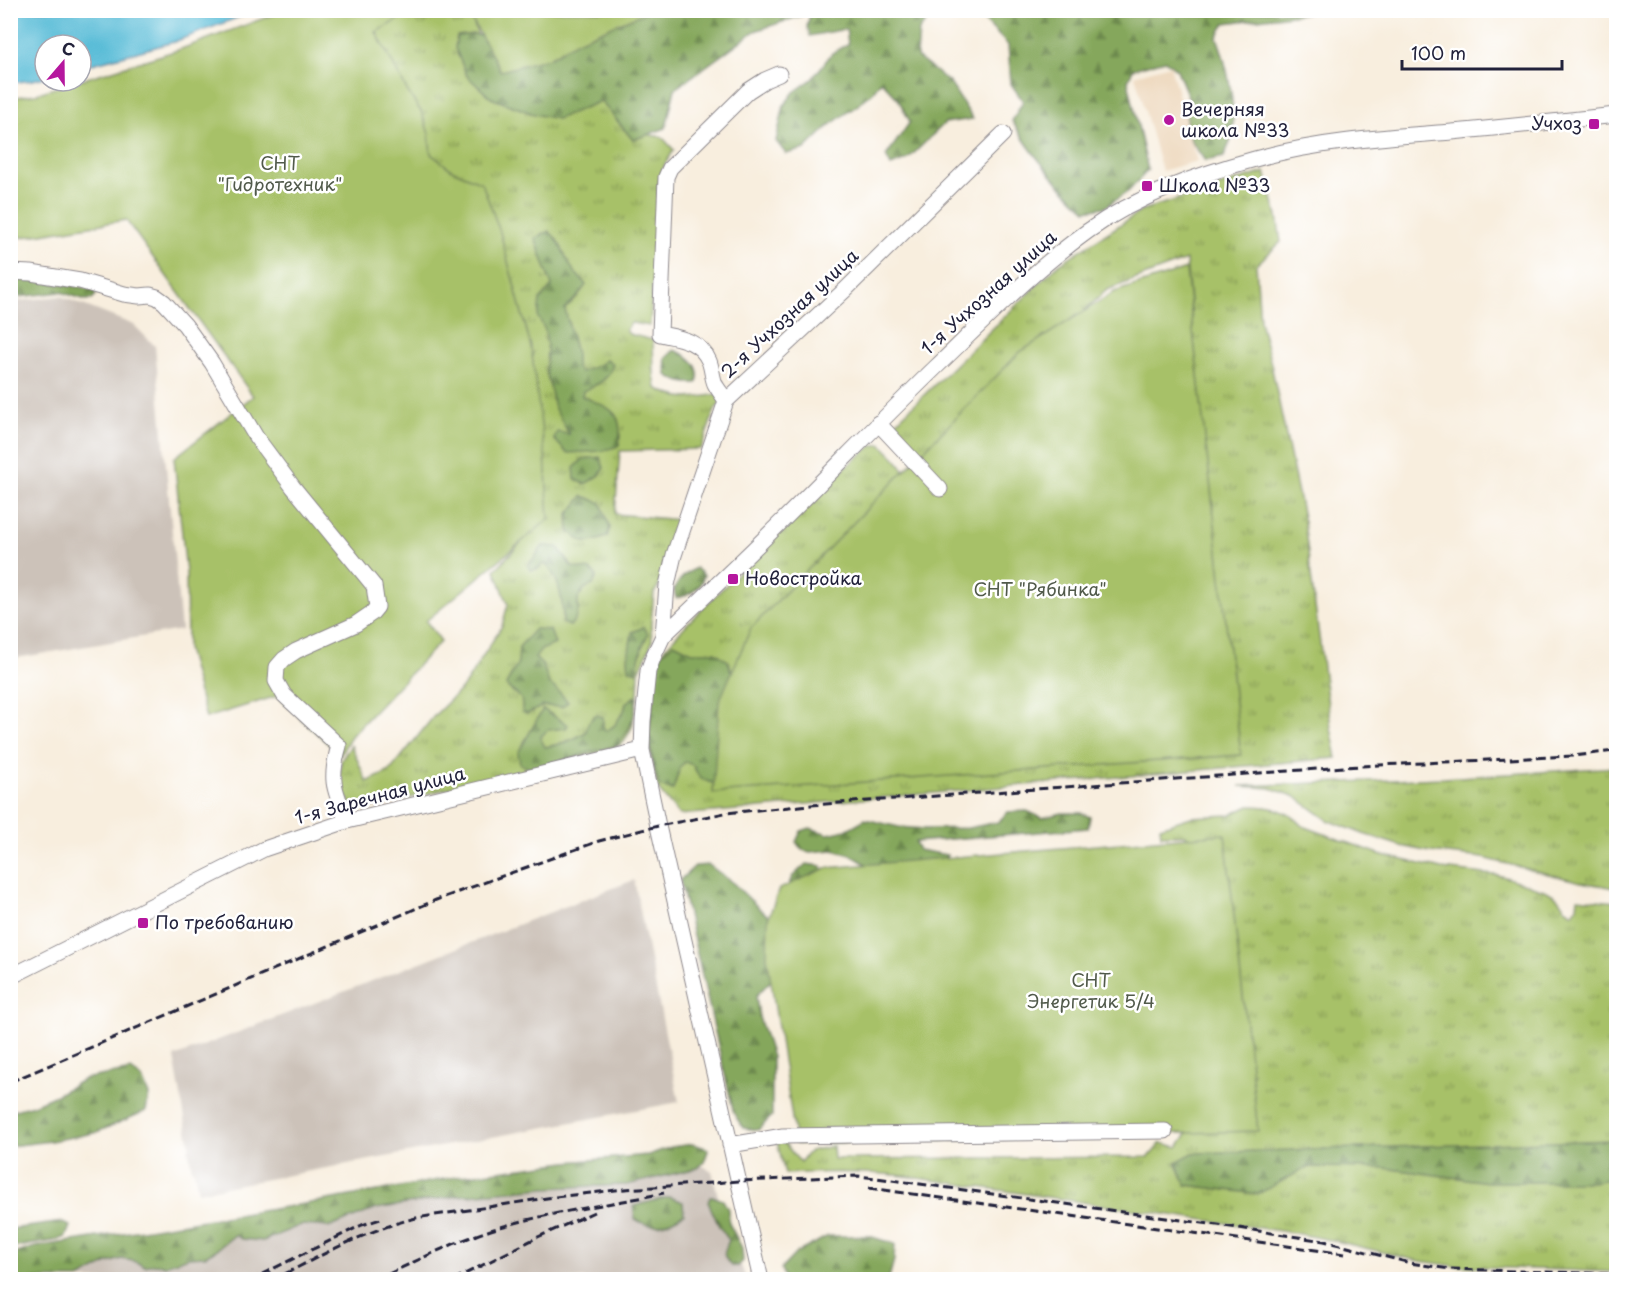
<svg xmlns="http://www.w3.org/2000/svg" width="1627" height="1290" viewBox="0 0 1627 1290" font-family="'Playpen Sans',sans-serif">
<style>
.built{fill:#edd7bb}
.industrial{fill:#ccc2b9}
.grass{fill:url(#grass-tufts);stroke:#647252;stroke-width:1.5}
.forest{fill:url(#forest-firs);stroke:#54644c;stroke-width:1.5}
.green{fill:#a7c168;stroke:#647252;stroke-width:1.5}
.water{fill:#58bcd7;stroke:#3d6f89;stroke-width:1.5}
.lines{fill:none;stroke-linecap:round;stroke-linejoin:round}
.minor-casing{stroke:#8d888c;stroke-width:17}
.minor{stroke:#fff;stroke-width:15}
.rail{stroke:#22223b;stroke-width:3;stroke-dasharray:9 4.5;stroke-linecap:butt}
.poi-dot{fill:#b5179e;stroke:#fff;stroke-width:2}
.labels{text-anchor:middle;stroke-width:5;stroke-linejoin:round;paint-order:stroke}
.poi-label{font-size:18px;fill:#22223b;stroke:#fff;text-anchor:start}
.park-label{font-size:18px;fill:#515a4b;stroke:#fff}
.street-label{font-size:18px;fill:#22223b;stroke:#fff}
</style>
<defs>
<pattern id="grass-tufts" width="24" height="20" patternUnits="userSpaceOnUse" patternTransform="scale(1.5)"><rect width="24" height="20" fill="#a7c168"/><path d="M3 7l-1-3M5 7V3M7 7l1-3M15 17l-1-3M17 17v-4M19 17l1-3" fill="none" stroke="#889c57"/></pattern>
<pattern id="forest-firs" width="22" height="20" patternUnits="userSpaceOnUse" patternTransform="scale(1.5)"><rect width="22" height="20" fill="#85a75c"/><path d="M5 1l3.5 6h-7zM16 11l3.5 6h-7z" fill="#6c884d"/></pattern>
</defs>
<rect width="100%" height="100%" fill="#fff"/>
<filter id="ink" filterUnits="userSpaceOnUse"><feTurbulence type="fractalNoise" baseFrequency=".0167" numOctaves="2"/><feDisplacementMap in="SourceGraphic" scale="12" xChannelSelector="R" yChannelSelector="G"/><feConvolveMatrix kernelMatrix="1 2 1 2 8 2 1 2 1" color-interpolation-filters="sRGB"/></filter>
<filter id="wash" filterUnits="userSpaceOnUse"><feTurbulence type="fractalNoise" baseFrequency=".008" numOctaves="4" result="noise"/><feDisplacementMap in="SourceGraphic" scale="24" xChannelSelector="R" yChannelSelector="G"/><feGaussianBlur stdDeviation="1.35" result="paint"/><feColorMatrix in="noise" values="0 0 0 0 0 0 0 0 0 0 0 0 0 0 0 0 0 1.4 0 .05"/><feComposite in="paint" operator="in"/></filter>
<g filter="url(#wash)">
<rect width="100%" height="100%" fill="#f8eede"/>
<path class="built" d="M 1170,65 L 1179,97 L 1185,98 L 1197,142 L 1193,148 L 1197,161 L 1162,171 L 1135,75 Z"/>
<path class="industrial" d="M 60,296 L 134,325 L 155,346 L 181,630 L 11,659 L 11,302 Z
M 634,880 L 679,1102 L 198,1192 L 194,1170 L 192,1170 L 188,1148 L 190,1147 L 174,1057 Z
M 681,1154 L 712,1171 L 722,1213 L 746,1279 L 11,1280 L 10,1271 Z"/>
<path class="grass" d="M 367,11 L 469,11 L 482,47 L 584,100 L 608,102 L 633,132 L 662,137 L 674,150 L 665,164 L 659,180 L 650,326 L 631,323 L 626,330 L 629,334 L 653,340 L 654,374 L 656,388 C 679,401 692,399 717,394 L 721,402 L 715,410 L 701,449 L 620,451 L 615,514 L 680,520 L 665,576 L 654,593 L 651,624 L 652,642 L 639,672 L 638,694 L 632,727 L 624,742 L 612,750 L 363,809 L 351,806 L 340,782 L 341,761 L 351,745 L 367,782 L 390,771 L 434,716 L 464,686 L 502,626 L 508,604 L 495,570 L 542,520 L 426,157 L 417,118 Z
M 1265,172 L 1277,216 L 1281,242 L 1256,265 L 1260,321 L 1271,364 L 1304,522 L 1331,728 L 1337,758 L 679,815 L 657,788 L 646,734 L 663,650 L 688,623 L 837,474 L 872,446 L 881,444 L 897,460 L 915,485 L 1234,753 L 1186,260 L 1107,290 L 923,459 L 891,427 L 1059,264 L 1143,210 Z
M 1616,767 L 1616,888 L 1581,882 L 1483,858 L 1430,852 L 1401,846 L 1363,834 L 1328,820 L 1294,796 L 1270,788 L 1239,786 L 1443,778 Z
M 1249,806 C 1270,806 1289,810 1303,826 L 1382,855 L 1442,869 L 1502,876 L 1547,891 L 1557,897 L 1565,908 L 1573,913 L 1577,906 L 1578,898 L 1616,902 L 1616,1272 L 1456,1266 L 1419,1261 L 1336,1241 L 1294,1233 L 904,1176 C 863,1171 825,1172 785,1174 L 777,1142 L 785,1144 L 800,1162 L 810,1151 L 833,1146 L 834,1159 L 1149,1157 L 1161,1143 L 1178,1147 L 1219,1086 L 1186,835 L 1161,835 L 1160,827 L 1191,817 L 1230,815 Z"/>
<path class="forest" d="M 648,11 L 935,11 L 919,30 L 917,57 L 950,83 L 973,119 L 945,123 L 908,159 L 891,166 L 886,156 L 910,122 L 898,99 L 881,81 L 873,92 L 858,105 L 830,125 L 805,149 L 786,154 L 776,141 L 784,105 L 794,92 L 812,79 L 832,53 L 848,44 L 846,29 L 810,36 L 807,27 L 810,13 L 755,31 L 675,89 L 666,128 L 633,140 L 601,101 L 557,119 L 534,114 L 491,98 L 467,76 L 455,48 L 457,36 L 473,34 L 497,39 L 577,41 Z
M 975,11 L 1325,11 L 1225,23 L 1217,37 C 1227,64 1235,101 1233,130 C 1233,139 1227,148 1224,157 L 1205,161 L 1191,141 L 1186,121 L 1189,99 L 1177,70 L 1165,60 L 1133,69 L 1128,81 L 1148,170 L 1129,191 L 1105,207 L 1086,210 C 1057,185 1032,154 1012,121 L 1023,101 L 1011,84 L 1008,45 Z
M 549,231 C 560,241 563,252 570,265 C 574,273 581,278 586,285 L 578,296 L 565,309 L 576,354 L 576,368 L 581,372 L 597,366 L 606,360 L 613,364 C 608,381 598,384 583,391 L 582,396 C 611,409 624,410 619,446 L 602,451 L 567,453 L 554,439 L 557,432 L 569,434 L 555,409 L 546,371 L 547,346 L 545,330 L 538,317 L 540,300 L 552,286 L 535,238 Z
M 11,277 L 94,289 L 96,295 L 92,299 L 86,300 L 61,292 L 11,298 Z
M 674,350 C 688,355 703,366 697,383 C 685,384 677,382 667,375 L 665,359 Z
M 600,457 L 604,468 L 599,476 L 585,484 L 575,479 L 574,468 L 583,459 Z
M 583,496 L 601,503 L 610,528 L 607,537 C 585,544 586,546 569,531 L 568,515 Z
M 543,546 L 558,547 L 572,567 L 590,570 L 597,576 L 593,585 L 584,589 L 578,598 L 578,611 L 575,620 L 570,626 L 563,623 C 563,604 560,576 544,563 L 538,569 L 531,570 L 528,566 Z
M 696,568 L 704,575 C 700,589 691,596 676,598 L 674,590 C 679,579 685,574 696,568 Z
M 644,627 L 648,634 L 642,647 L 636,672 L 629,669 L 628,658 L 632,632 Z
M 535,629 L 550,630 L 555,644 L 541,650 L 535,658 L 543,666 L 549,683 L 560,693 L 568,702 L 562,707 L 543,706 L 527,714 L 522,712 C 523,689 515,698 506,685 L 518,663 L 519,647 Z
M 674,643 L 692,652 L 715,652 L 728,661 L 734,680 L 727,785 C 710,783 700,783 693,765 L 685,762 L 680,767 L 673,790 L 659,786 L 653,761 L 649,735 L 656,670 L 661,654 Z
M 635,696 C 639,712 628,733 617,745 L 530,769 L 520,764 L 518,753 L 543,709 L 568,725 L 566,728 L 548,730 L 540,737 L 545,747 C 560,745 573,740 586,732 L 588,723 L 595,715 L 603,717 L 603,727 L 606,731 L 614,726 L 624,711 L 626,703 Z
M 1027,811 L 1042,818 L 1062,813 L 1081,813 L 1090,817 L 1088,828 L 915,842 L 919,850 L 947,855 L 940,865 L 874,869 L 851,855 L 833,850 L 810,852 L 802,850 L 796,842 L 801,831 L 810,828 L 828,834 L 846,830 L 865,819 L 899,827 L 925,829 L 968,828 L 998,822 L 1008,812 Z
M 806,864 L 822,866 L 823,884 L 786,891 L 792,877 Z
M 709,865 L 733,883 L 762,911 L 781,925 L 784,967 L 756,996 L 759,1017 L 772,1057 L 772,1116 L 758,1130 L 743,1128 L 734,1114 L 680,880 L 695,866 Z
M 131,1070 L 142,1078 L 149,1095 L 146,1111 L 95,1133 L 51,1141 L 11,1146 L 11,1111 L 33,1105 L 56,1095 L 84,1079 Z
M 1616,1140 L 1616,1177 L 1595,1182 L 1488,1182 L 1384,1168 L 1308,1167 L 1258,1194 L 1186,1185 L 1176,1162 L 1193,1153 Z
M 692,1144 L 707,1148 L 708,1151 L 704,1162 L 698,1168 L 627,1185 L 544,1188 L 457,1196 L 376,1209 L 330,1227 L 301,1225 L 263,1241 L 241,1239 L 235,1235 L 216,1250 L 205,1256 L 189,1257 L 165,1265 L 153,1264 L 145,1266 L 133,1261 L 121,1259 L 108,1263 L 79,1279 L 11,1279 L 11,1255 L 35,1247 L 316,1202 L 461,1176 L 566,1162 L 648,1155 L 671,1147 Z
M 669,1197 L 683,1202 L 684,1214 C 667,1224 652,1231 635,1219 L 633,1206 Z
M 710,1197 L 715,1197 L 723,1200 L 728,1209 L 729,1223 L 742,1248 L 743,1261 L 738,1266 L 731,1266 C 721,1254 724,1253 729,1240 L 719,1226 L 708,1202 Z
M 63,1222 L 70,1226 L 66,1237 L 58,1240 L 11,1248 L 11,1229 Z
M 828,1236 L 869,1236 L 895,1244 L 894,1260 L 889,1278 L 785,1279 L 781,1269 L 796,1253 Z"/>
<path class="green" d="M 283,11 L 410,11 L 408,14 L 376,32 L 408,92 L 422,113 L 429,134 L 431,154 L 452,170 L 482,183 L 500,232 L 531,347 L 545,455 L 549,519 L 426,621 L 441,641 L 351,736 L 340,755 L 277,696 L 206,718 L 187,649 L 186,572 L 174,458 L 253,396 L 126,220 L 11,239 L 11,98 L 35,94 L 181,49 Z
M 467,11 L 648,11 L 577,41 L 549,58 L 501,71 Z
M 1186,269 L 1241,755 L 713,793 L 719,702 L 751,628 L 1020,352 L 1114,292 Z
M 1225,834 L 1258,1131 L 796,1144 L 767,956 L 768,919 L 779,889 L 826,868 Z"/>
<path class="water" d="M 11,10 L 255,10 L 255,11 L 174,42 L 81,67 L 81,45 L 45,45 L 45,77 L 33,80 L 11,83 Z"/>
</g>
<g filter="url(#ink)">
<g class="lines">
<defs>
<path id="minor" d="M 10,272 L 31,273 L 80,281 L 124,294 L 139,296 L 150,295 L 157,297 L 164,302 L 185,325 L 212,363 L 256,437 L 293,487 L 374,586 L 377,607 L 372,613 L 356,624 L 296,651 L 284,659 L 277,667 L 276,681 L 284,695 L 339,746 C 329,780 334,789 347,821
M 726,401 C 723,395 718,390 715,384 C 712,377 712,368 709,361 C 700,340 679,338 660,334 L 666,177 L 670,168 L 748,91 L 765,80 L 779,74
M 878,423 L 940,489
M 663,636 L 667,585 L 674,555 L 726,401 L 845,290 L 1003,134
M 10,977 L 264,849 L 347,821 L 642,750
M 730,1145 L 783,1136 L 1165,1131
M 761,1280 L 658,826 L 642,750 L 643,721 L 648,671 L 654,655 L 663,636 C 698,602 735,568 770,533 C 825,479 879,422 935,368 C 984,321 1032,271 1088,231 C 1137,196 1197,175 1255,159 C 1319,141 1386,137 1452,132 C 1507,127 1562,121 1616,115"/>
</defs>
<use href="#minor" class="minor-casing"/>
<use href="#minor" class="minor"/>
<path class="rail" d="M 10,1082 L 436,900 L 599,841 L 658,826 L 725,813 L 811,805 L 1359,766 L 1572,756 L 1616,751
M 869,1188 L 1345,1254
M 250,1280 L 362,1225 L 384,1218
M 273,1280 C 319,1257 365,1230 416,1218 L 547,1198 L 625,1189 L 740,1181 L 857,1176 L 877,1178 L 1239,1228 L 1324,1241 L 1410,1263 L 1450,1269 L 1616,1274
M 376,1280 C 414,1262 453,1242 494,1229 C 549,1212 608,1205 664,1193
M 453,1280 L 538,1237 L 594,1212"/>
</g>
</g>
<g class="poi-dot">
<circle cx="1169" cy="120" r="6"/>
<rect x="1588" y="118" width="12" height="12" rx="3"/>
<rect x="1141" y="180" width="12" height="12" rx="3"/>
<rect x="727" y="573" width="12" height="12" rx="3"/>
<rect x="137" y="917" width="12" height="12" rx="3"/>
</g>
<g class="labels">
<g class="poi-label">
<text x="1181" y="116">Вечерняя<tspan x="1181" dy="21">школа №33</tspan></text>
<text x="1582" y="130" text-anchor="end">Учхоз</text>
<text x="1159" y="192">Школа №33</text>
<text x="745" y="585">Новостройка</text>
<text x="155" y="929">По требованию</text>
</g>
<g class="park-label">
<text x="280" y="170">СНТ<tspan x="280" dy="21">"Гидротехник"</tspan></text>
<text x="1040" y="596">СНТ "Рябинка"</text>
<text x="1091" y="987">СНТ<tspan x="1091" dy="21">Энергетик 5/4</tspan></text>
</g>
<g class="street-label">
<text transform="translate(989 293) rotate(-42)" y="6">1-я Учхозная улица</text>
<text transform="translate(790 314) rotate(-43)" y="6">2-я Учхозная улица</text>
<text transform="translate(380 796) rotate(-15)" y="6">1-я Заречная улица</text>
</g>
</g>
<rect width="1627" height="1290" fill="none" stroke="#fff" stroke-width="36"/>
<g transform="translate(63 63) rotate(20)"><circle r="28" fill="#ffffff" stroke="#a7a7b1" stroke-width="1.5"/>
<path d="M0-4.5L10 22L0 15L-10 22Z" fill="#b5179e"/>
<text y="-9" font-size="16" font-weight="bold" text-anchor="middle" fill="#22223b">С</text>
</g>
<path d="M1402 60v9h160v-9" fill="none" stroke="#22223b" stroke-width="3"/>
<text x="1411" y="60" font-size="18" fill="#22223b" stroke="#ffffff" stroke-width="4.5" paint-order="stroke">100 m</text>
</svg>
